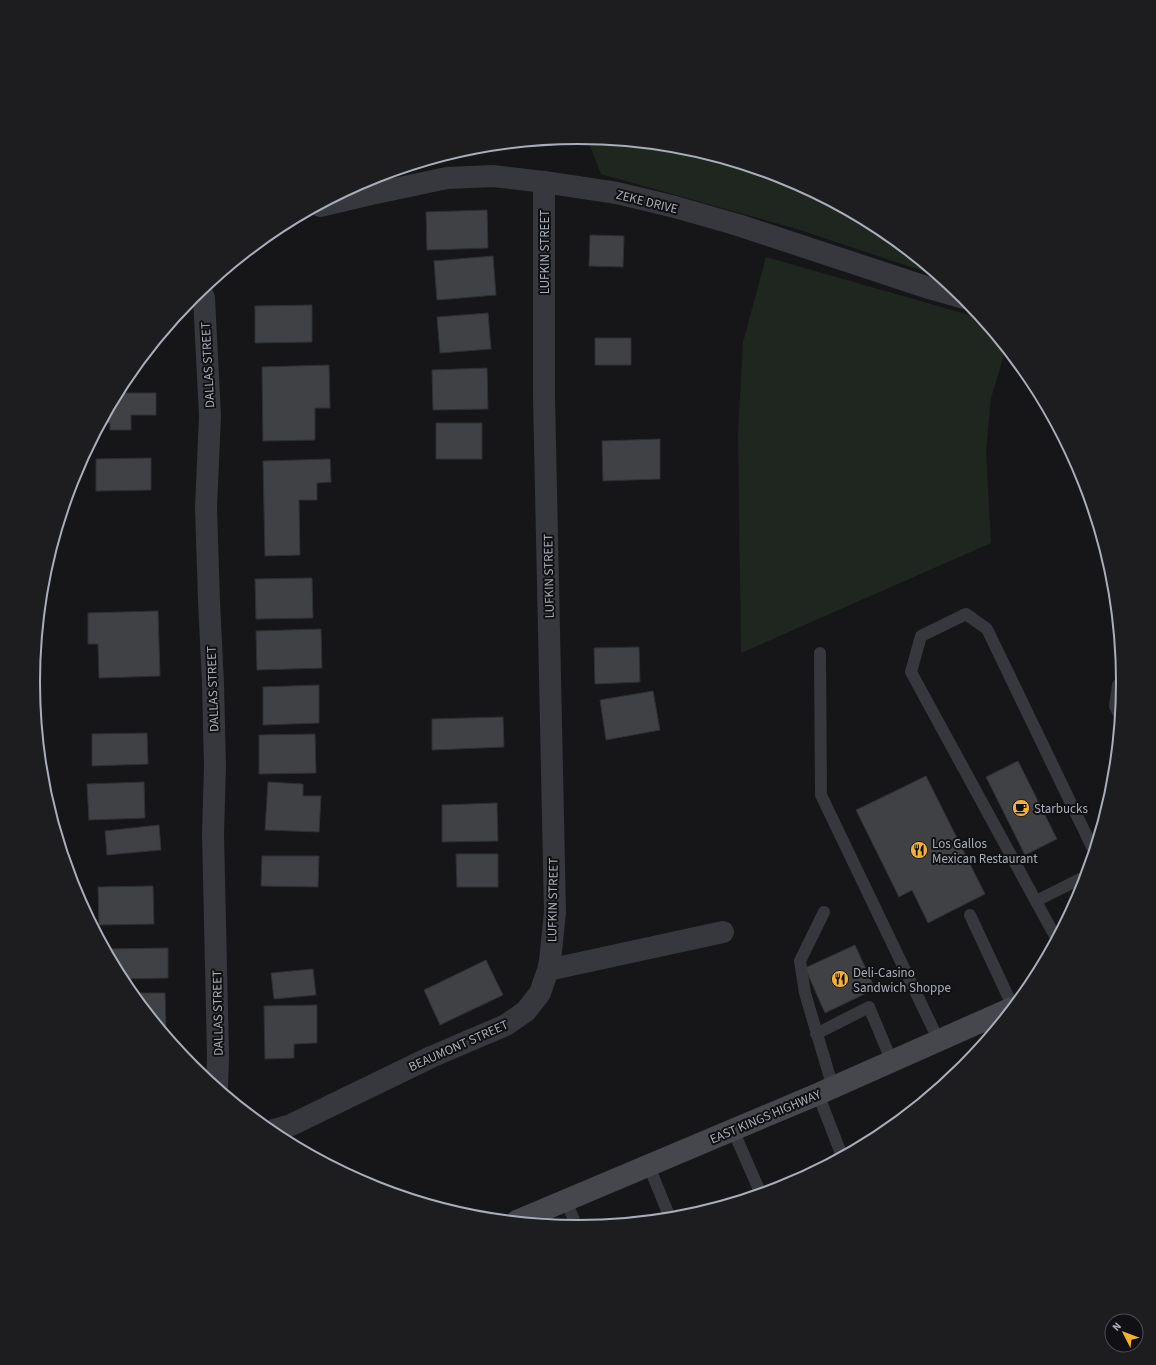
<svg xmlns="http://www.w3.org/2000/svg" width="1156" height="1365" viewBox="0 0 1156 1365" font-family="'Source Sans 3',sans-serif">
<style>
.green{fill:#1e261f}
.building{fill:#404145;stroke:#303034}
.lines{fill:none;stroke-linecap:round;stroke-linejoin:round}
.lane{stroke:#37383d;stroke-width:12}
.street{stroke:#37383d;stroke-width:22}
.secondary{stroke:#45474d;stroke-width:22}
.labels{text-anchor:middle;stroke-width:4;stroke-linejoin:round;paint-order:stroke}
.street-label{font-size:13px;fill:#a8adb8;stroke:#111113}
.poi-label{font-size:13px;fill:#a8adb8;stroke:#111113;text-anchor:start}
.rim{fill:none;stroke:#a8adb8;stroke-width:2}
</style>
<rect width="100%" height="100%" fill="#161618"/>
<path class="green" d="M 587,138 L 685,148 L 787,179 L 881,229 L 938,276 L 800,230 L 601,174 Z
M 766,257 L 980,318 L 1006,349 L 991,398 L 986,451 L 991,543 L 741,653 L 738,433 L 743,342 Z"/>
<path class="building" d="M 487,210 L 488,248 L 427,250 L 426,212 Z
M 590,235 L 624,236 L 623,267 L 589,266 Z
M 493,256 L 496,295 L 437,300 L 434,261 Z
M 312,305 L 312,342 L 255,343 L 255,306 Z
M 488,313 L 491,349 L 440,353 L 437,317 Z
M 595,338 L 631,338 L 631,365 L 595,365 Z
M 329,365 L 330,408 L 315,408 L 315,440 L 263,441 L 262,367 Z
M 487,368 L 488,409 L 433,410 L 432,370 Z
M 118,393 L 156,393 L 156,415 L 131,415 L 131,430 L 110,430 L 110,423 L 102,423 Z
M 436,423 L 482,423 L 482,459 L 436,459 Z
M 660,439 L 660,479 L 603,481 L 602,441 Z
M 151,458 L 151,490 L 96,491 L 96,459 Z
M 330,459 L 331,482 L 317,483 L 317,500 L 299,500 L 300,555 L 265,556 L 263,461 Z
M 312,578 L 313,618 L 256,619 L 255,579 Z
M 158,611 L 160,676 L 99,678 L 98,644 L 88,644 L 88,613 Z
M 321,629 L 322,668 L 257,670 L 256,631 Z
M 639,647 L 640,682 L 595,684 L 594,648 Z
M 319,685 L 319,723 L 263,725 L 263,687 Z
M 653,691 L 660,730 L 606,740 L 600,700 Z
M 503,717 L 504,747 L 432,750 L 432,719 Z
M 147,733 L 148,764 L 92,766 L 92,734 Z
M 315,734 L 316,773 L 259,774 L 259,735 Z
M 1018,761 L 1057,839 L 1025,855 L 986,777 Z
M 926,776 L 985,894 L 928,923 L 912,890 L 899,897 L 856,810 Z
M 144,782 L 145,818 L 89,820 L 87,784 Z
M 268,782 L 303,784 L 303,796 L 321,796 L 319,832 L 265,830 Z
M 497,803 L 498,841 L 442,842 L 442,805 Z
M 159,825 L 161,850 L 107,855 L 105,831 Z
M 456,854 L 498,854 L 498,887 L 457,887 Z
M 262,856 L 319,856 L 318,887 L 261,886 Z
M 153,886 L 154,924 L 99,925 L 98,887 Z
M 855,945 L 875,989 L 825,1013 L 805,968 Z
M 168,948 L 168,978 L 121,979 L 106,949 Z
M 486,960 L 503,995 L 440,1025 L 424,990 Z
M 313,969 L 316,995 L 274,999 L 271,973 Z
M 132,993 L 165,993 L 166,1030 L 162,1030 Z
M 317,1005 L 317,1043 L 294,1044 L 294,1058 L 265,1059 L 264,1006 Z"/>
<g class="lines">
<path class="lane" d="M 820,653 L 821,795 L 939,1041
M 1120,716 L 1115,706 L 1118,685 L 1123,680
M 1036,901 L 1086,876
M 824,912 L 800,961 L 805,993 L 833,1088
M 970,915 L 1013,1007
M 1056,938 L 911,672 L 921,636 L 966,614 L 987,629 L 1094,851
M 985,1021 L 991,1035
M 816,1034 L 869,1007 L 892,1062
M 818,1094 L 842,1156
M 733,1130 L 761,1194
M 649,1166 L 670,1218
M 566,1201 L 577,1227"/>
<path class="street" d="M 544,182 L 544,396 L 555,912 L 550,961 L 548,970
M 320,206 L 371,194 L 447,178 L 493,176 L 544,182 L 617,193 L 675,207 L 738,225 L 929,288 L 964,298
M 201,290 L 204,298 L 210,416 L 206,508 L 209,601 L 213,684 L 215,766 L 213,834 L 218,1056 L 217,1088
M 270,1131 L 291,1125 L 431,1057 L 506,1025 L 526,1011 L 540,993 L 548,970 L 723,932"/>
<path class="secondary" d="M 517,1221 L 818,1094 L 1012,1008"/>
</g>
<defs>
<symbol id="cafe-disc" viewBox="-11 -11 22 22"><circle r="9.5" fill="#f2b134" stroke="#111113"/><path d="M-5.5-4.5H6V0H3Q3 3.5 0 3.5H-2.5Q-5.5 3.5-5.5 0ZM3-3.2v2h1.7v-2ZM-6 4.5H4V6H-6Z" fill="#111"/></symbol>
<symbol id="restaurant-disc" viewBox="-11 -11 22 22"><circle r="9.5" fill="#f2b134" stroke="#111113"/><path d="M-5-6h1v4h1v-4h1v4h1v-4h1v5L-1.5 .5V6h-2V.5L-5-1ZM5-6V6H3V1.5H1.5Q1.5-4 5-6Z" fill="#111"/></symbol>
</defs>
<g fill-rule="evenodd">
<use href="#cafe-disc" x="1011" y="798" width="20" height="20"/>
<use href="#restaurant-disc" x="909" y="840" width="20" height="20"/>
<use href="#restaurant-disc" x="830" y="969" width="20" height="20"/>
</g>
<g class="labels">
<g class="street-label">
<text transform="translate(647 201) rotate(14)" y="5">ZEKE DRIVE</text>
<text transform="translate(544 252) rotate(-90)" y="5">LUFKIN STREET</text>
<text transform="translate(207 365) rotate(-93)" y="5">DALLAS STREET</text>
<text transform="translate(548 576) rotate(-91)" y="5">LUFKIN STREET</text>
<text transform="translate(212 689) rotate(-92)" y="5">DALLAS STREET</text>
<text transform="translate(552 900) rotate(-89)" y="5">LUFKIN STREET</text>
<text transform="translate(217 1013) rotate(-91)" y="5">DALLAS STREET</text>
<text transform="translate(458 1045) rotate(-24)" y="5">BEAUMONT STREET</text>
<text transform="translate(765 1116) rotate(-23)" y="5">EAST KINGS HIGHWAY</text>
</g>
<g class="poi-label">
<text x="1034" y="813">Starbucks</text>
<text x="932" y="848">Los Gallos<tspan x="932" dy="15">Mexican Restaurant</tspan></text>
<text x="853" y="977">Deli-Casino<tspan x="853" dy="15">Sandwich Shoppe</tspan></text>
</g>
</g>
<path d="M0 0H1156V1365H0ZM40 682a538 538 0 1 1 1076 0a538 538 0 1 1-1076 0Z" fill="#1d1d20" fill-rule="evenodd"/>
<path class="rim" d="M40 682a538 538 0 1 1 1076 0a538 538 0 1 1-1076 0Z"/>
<g transform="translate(1124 1333) rotate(312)"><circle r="19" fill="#111113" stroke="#4d4f55"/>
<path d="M0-3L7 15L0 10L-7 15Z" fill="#f2b134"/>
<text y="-6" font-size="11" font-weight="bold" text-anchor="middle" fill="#a8adb8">N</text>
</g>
</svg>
